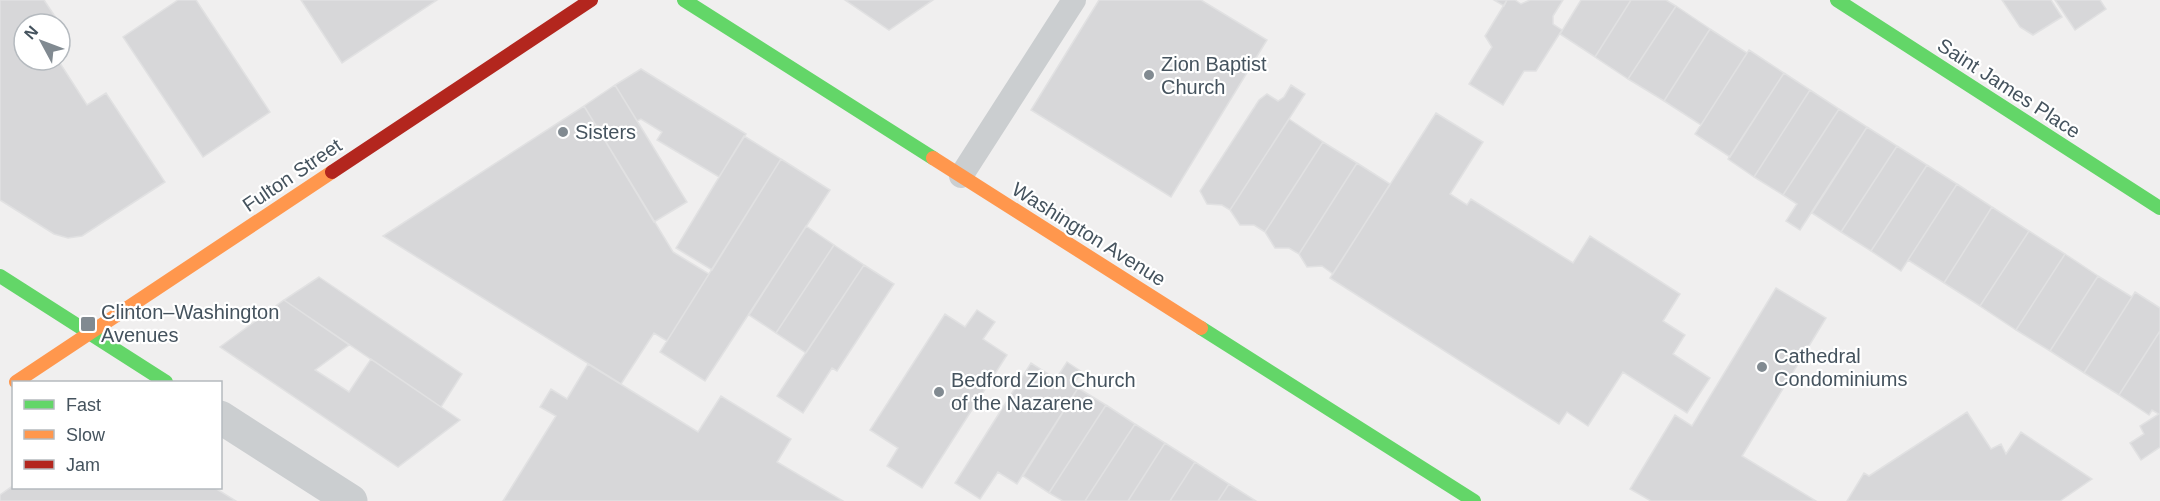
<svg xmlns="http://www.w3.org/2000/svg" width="2160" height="501" viewBox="0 0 2160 501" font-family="Helvetica,sans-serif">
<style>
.building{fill:#d7d7d9;stroke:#e1e1e2;stroke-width:1.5}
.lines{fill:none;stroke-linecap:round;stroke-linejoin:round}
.lane{stroke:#cbced0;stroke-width:24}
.street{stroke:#cbced0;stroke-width:33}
.fast{stroke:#63d668;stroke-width:14}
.slow{stroke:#ff974d;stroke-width:14}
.jam{stroke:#b3261e;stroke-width:14}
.poi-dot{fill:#818a91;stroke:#fff;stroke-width:2}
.labels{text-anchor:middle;stroke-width:4.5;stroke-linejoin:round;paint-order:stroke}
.poi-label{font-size:20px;fill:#45535e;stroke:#fff;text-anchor:start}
.street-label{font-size:20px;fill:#45535e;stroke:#fff}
</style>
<rect width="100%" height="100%" fill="#f0efef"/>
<path class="building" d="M 0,0 L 44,0 L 60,24 L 24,24 L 24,60 L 58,60 L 87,105 L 106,93 L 165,182 L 82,236 L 68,238 L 54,234 L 0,200 Z
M 178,0 L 196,0 L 270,112 L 203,157 L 123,37 Z
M 301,0 L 437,0 L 342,63 Z
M 845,0 L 933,0 L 889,30 Z
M 1099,0 L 1201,0 L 1267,40 L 1171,197 L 1031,110 Z
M 1494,0 L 1507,0 L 1504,6 Z
M 1507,0 L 1515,0 L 1521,4 L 1530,0 L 1563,0 L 1553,16 L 1553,24 L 1562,30 L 1536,71 L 1524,71 L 1503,105 L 1469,84 L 1492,47 L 1485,36 Z
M 1581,0 L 1631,0 L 1595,57 L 1560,34 Z
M 1631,0 L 1666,0 L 1676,6 L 1628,79 L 1595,57 Z
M 2002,0 L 2051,0 L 2062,17 L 2033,35 L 2020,27 Z
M 2055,0 L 2100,0 L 2106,9 L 2075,30 Z
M 1676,6 L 1710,29 L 1664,101 L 1628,79 Z
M 1710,29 L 1747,53 L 1701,125 L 1664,101 Z
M 1749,50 L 1784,73 L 1730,157 L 1695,134 Z
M 641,69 L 746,134 L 719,177 L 657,140 L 662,132 L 641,119 L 637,121 L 615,85 Z
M 1784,73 L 1810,90 L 1754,177 L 1728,159 Z
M 615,85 L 687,202 L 654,222 L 584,106 Z
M 1291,85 L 1305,94 L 1230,210 L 1222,205 L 1207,204 L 1200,191 L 1259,100 L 1267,94 L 1278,101 L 1284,97 Z
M 1810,90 L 1839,109 L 1783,195 L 1754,177 Z
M 584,106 L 673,252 L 709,274 L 667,341 L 654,333 L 621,384 L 383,236 Z
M 1839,109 L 1867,127 L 1800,230 L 1786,221 L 1797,204 L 1783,195 Z
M 1436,113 L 1483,142 L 1450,194 L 1467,205 L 1471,199 L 1573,263 L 1590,236 L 1680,294 L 1663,321 L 1685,335 L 1673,354 L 1710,378 L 1687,413 L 1623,372 L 1588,426 L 1567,412 L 1559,424 L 1330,278 Z
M 1289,119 L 1323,142 L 1265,232 L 1254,225 L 1240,225 L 1230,210 Z
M 1867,127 L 1897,146 L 1841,232 L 1812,213 Z
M 744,136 L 781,159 L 712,270 L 676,248 Z
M 1323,142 L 1357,163 L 1299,254 L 1289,248 L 1275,248 L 1265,232 Z
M 1897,146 L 1927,165 L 1871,251 L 1841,232 Z
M 781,159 L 830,190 L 705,381 L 660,352 Z
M 1357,163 L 1390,184 L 1333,274 L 1322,266 L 1307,267 L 1299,254 Z
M 1927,165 L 1957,184 L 1901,271 L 1871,251 Z
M 1957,184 L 1992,207 L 1944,283 L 1908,260 Z
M 1992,207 L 2029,231 L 1980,306 L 1944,283 Z
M 806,226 L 834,245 L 776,333 L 749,315 Z
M 2029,231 L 2065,254 L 2016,330 L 1980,306 Z
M 834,245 L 864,265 L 806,353 L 776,333 Z
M 2065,254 L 2098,276 L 2050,351 L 2016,330 Z
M 864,265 L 894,284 L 837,371 L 832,368 L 803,413 L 777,396 Z
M 2098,276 L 2132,297 L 2084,373 L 2050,351 Z
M 319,277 L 462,374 L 441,407 L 284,300 Z
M 1776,288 L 1826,318 L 1742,456 L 1816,501 L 1651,501 L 1630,489 L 1675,415 L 1692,426 Z
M 2135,292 L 2160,308 L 2160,331 L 2119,395 L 2084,373 Z
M 284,300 L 349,345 L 315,370 L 349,392 L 371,359 L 460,420 L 398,467 L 220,347 Z
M 977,310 L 995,322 L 983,339 L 1007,355 L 922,488 L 887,466 L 898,448 L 870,430 L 945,314 L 965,327 Z
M 2160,331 L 2160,447 L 2141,460 L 2130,443 L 2144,434 L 2140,426 L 2159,414 L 2152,410 L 2149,415 L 2119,395 Z
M 1067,362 L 1082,372 L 1073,385 L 1078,388 L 1017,484 L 998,472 L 980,499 L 955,483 L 1031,363 L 1056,379 Z
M 588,364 L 698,432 L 721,396 L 791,439 L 777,462 L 843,501 L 503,501 L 556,416 L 540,407 L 551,389 L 567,399 Z
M 1078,388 L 1106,405 L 1049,493 L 1023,476 Z
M 1106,405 L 1135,424 L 1085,501 L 1063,501 L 1049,493 Z
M 1967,412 L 1991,449 L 2001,444 L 2006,454 L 2021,432 L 2092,479 L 2060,501 L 1847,501 L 1864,473 L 1869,476 Z
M 1135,424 L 1165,443 L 1128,501 L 1085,501 Z
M 1165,443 L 1195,462 L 1170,501 L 1128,501 Z
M 1195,462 L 1229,484 L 1218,501 L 1170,501 Z
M 1229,484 L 1256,501 L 1218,501 Z
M 14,485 L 14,488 L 215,488 L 236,501 L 0,501 L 0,495 Z"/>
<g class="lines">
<path class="lane" d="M 961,176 L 1074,0"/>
<path class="street" d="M 220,417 L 351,501"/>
<path class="fast" d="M 684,0 L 933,158
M 1837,0 L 2160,208
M 0,276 L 166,382
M 1201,328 L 1474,501"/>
<path class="slow" d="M 933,158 L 1201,328
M 16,382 L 332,172"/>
<path class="jam" d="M 332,172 L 591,0"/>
</g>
<g class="poi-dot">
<circle cx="1149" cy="75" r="6"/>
<circle cx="563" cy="132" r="6"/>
<rect x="80" y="316" width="16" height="16" rx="3"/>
<circle cx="1762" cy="367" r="6"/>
<circle cx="939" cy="392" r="6"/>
</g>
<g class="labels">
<g class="poi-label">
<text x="1161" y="71">Zion Baptist<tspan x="1161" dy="23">Church</tspan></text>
<text x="575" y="139">Sisters</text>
<text x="101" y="319">Clinton–Washington<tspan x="101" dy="23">Avenues</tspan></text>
<text x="1774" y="363">Cathedral<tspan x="1774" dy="23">Condominiums</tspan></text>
<text x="951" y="387">Bedford Zion Church<tspan x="951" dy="23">of the Nazarene</tspan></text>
</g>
<g class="street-label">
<text transform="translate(2009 88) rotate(33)" y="7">Saint James Place</text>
<text transform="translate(292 175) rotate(-34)" y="7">Fulton Street</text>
<text transform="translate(1089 234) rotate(32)" y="7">Washington Avenue</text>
</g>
</g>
<rect x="12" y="381" width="210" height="108" fill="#ffffff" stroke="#b5babf" stroke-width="1.5"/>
<rect x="24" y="400" width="30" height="9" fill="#63d668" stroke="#b5babf" stroke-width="1.5"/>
<text x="66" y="411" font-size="18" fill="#45535e">Fast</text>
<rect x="24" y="430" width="30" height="9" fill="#ff974d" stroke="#b5babf" stroke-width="1.5"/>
<text x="66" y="441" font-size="18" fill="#45535e">Slow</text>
<rect x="24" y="460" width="30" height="9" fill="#b3261e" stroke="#b5babf" stroke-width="1.5"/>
<text x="66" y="471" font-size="18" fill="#45535e">Jam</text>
<g transform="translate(42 42) rotate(311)"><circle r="28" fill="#ffffff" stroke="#b5babf" stroke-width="1.5"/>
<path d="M0-4.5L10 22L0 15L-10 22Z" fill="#818a91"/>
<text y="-9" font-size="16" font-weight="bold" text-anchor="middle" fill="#45535e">N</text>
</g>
</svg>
